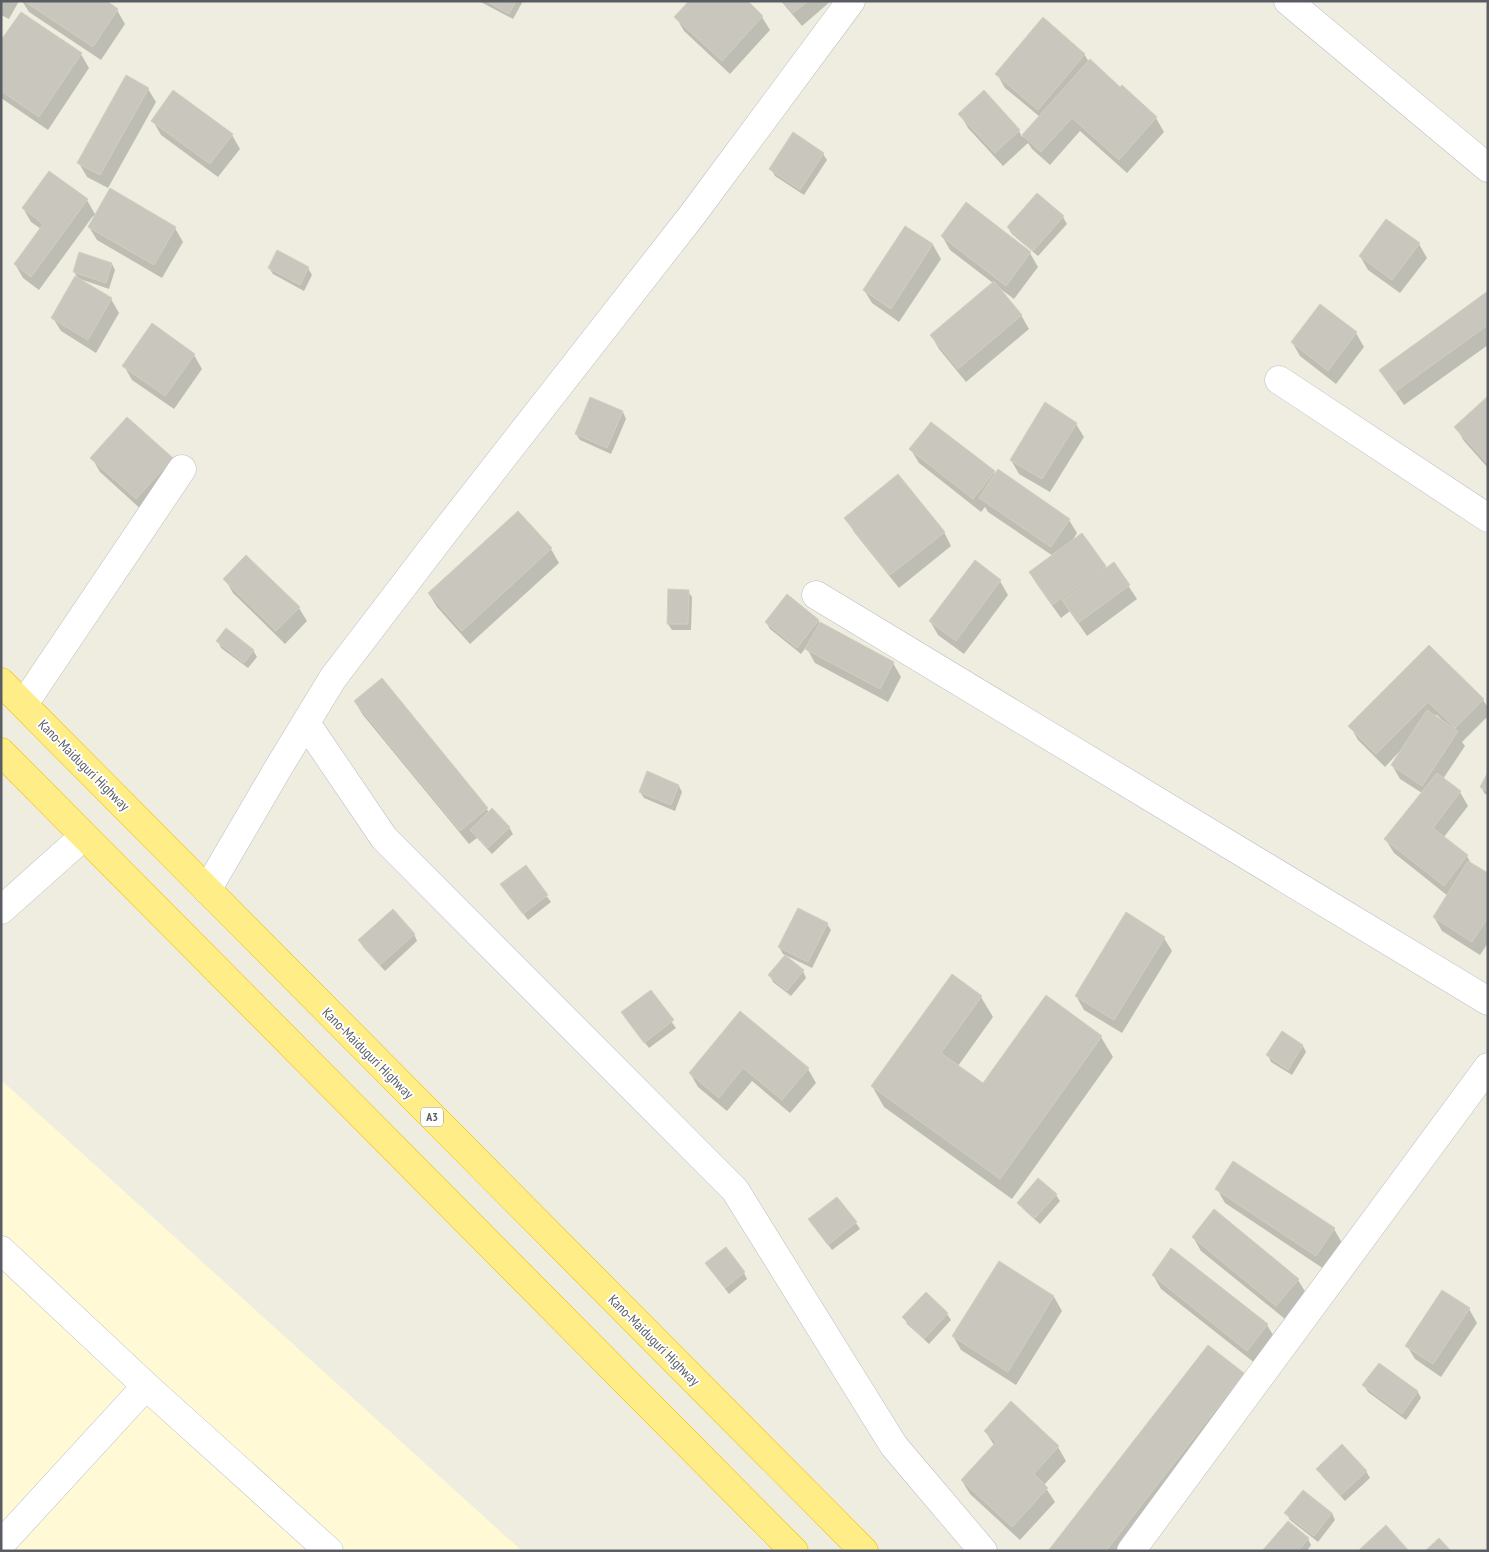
<svg xmlns="http://www.w3.org/2000/svg" width="1489" height="1552" viewBox="0 0 1489 1552" font-family="'PT Sans Narrow',sans-serif">
<style>
.commercial{fill:#fffad5}
.shadow{fill:#0003;fill-rule:evenodd}
.building{fill:#c9c6bd;stroke:#d3cfbe}
.lines{fill:none;stroke-linecap:round;stroke-linejoin:round}
.minor-casing{stroke:#bbbec4;stroke-width:29}
.highway-casing{stroke:#efbe00;stroke-width:29}
.minor{stroke:#fff;stroke-width:28}
.highway{stroke:#ffee87;stroke-width:28}
.labels{text-anchor:middle;stroke-width:4;stroke-linejoin:round;paint-order:stroke}
.shield{fill:#fff;stroke:#8b8e92;stroke-width:1}
.shield-label{font-size:12px;font-weight:bold;fill:#595d63}
.street-label{font-size:14px;fill:#595d63;stroke:#fff}
</style>
<rect width="100%" height="100%" fill="#eeede0"/>
<path class="commercial" d="M 1,1080 L 522,1551 L 1,1551 Z"/>
<path class="shadow" d="M 1,1 L 19,1 L 9,19 L 1,15 Z
M 22,1 L 104,1 L 117,10 L 125,24 L 101,60 L 29,12 Z
M 479,1 L 523,1 L 513,19 Z
M 781,1 L 831,1 L 802,26 Z
M 676,17 L 762,17 L 770,30 L 730,74 L 684,31 Z
M 1,43 L 81,54 L 89,68 L 48,130 L 1,98 Z
M 1084,54 L 1089,62 L 1120,88 L 1121,87 L 1156,118 L 1164,132 L 1127,173 L 1080,131 L 1050,165 L 1032,149 L 1028,143 L 1003,166 L 968,128 L 960,114 L 1019,131 L 1022,137 L 1040,117 L 1005,88 L 997,74 Z
M 148,89 L 156,102 L 108,188 L 87,177 L 79,163 Z
M 153,121 L 232,135 L 240,149 L 218,177 L 161,135 Z
M 823,154 L 827,160 L 804,195 L 775,176 L 771,169 Z
M 1037,194 L 1063,217 L 1067,224 L 1038,256 L 1012,234 L 1008,228 Z
M 87,200 L 96,216 L 175,228 L 183,242 L 162,278 L 97,240 L 89,227 L 95,217 L 93,216 L 39,290 L 23,278 L 15,264 L 41,229 L 31,222 L 23,208 Z
M 967,204 L 1030,253 L 1038,267 L 1014,299 L 998,287 L 1021,315 L 1029,329 L 966,382 L 939,349 L 931,335 L 993,283 L 950,250 L 942,236 Z
M 905,227 L 933,245 L 941,259 L 899,322 L 872,303 L 864,290 Z
M 1419,244 L 1427,258 L 1400,293 L 1368,270 L 1360,256 Z
M 112,264 L 115,270 L 109,289 L 80,279 L 111,299 L 119,313 L 96,353 L 61,331 L 53,318 L 79,280 L 74,272 Z
M 269,268 L 308,268 L 312,275 L 304,291 L 273,274 Z
M 1488,292 L 1488,345 L 1404,405 L 1380,370 Z
M 1320,306 L 1356,333 L 1364,347 L 1336,384 L 1300,356 L 1292,342 Z
M 152,325 L 194,355 L 202,369 L 174,409 L 132,380 L 124,366 Z
M 591,398 L 623,412 L 626,419 L 611,454 L 580,440 L 576,434 Z
M 1488,398 L 1488,468 L 1464,441 L 1456,427 Z
M 127,419 L 172,459 L 180,473 L 144,512 L 100,472 L 92,458 Z
M 1076,424 L 1084,437 L 1050,492 L 1019,474 L 1011,460 Z
M 911,450 L 994,472 L 996,475 L 1069,520 L 1077,533 L 1071,543 L 1105,566 L 1106,569 L 1114,564 L 1137,599 L 1087,636 L 1070,611 L 1061,618 L 1038,586 L 1030,572 L 1053,556 L 988,512 L 985,507 L 981,512 L 919,463 Z
M 846,518 L 944,532 L 951,546 L 899,588 L 854,532 Z
M 551,549 L 559,563 L 470,644 L 437,607 L 429,594 Z
M 225,579 L 299,608 L 307,621 L 285,644 L 233,593 Z
M 1000,581 L 1008,595 L 964,654 L 938,635 L 930,621 Z
M 688,591 L 692,597 L 691,630 L 672,630 L 668,624 Z
M 818,620 L 820,623 L 893,663 L 901,677 L 888,702 L 815,663 L 806,647 L 801,654 L 770,629 L 766,622 Z
M 218,641 L 253,650 L 257,657 L 248,668 L 221,648 Z
M 1429,646 L 1483,700 L 1488,708 L 1488,716 L 1462,742 L 1465,746 L 1443,779 L 1460,792 L 1468,806 L 1444,837 L 1467,856 L 1472,865 L 1488,874 L 1488,943 L 1480,955 L 1442,931 L 1434,917 L 1448,896 L 1394,853 L 1386,840 L 1422,793 L 1400,779 L 1392,765 L 1400,753 L 1399,752 L 1385,767 L 1358,740 L 1350,726 ZM 1437,715 L 1443,721 L 1434,717 Z
M 382,680 L 489,812 L 509,827 L 513,834 L 492,854 L 477,838 L 469,844 L 363,715 L 355,702 Z
M 1488,775 L 1488,795 L 1485,794 L 1481,787 Z
M 679,786 L 682,792 L 675,811 L 644,798 L 640,792 Z
M 525,867 L 551,902 L 528,920 L 506,891 Z
M 827,924 L 831,930 L 812,968 L 783,954 L 779,947 Z
M 414,934 L 417,941 L 385,971 L 363,947 L 360,940 Z
M 1164,938 L 1172,951 L 1122,1033 L 1084,1010 L 1076,996 Z
M 803,971 L 806,978 L 791,996 L 773,982 L 770,975 Z
M 650,992 L 676,1028 L 649,1048 L 626,1019 Z
M 981,997 L 993,1017 L 958,1066 L 983,1085 L 1101,1037 L 1113,1057 L 1012,1199 L 884,1107 L 872,1086 Z
M 740,1013 L 808,1069 L 816,1083 L 790,1113 L 752,1081 L 727,1111 L 698,1087 L 690,1073 Z
M 1303,1046 L 1306,1052 L 1292,1075 L 1271,1062 L 1268,1055 Z
M 1217,1189 L 1334,1229 L 1342,1243 L 1324,1269 L 1225,1203 Z
M 1056,1195 L 1060,1201 L 1040,1224 L 1023,1209 L 1019,1203 Z
M 856,1223 L 860,1229 L 832,1250 L 814,1226 Z
M 1193,1237 L 1298,1280 L 1306,1293 L 1285,1319 L 1201,1251 Z
M 999,1263 L 1054,1297 L 1062,1311 L 1016,1385 L 961,1350 L 953,1336 Z
M 706,1264 L 744,1273 L 747,1279 L 729,1294 Z
M 1153,1275 L 1267,1325 L 1275,1338 L 1256,1364 L 1161,1289 Z
M 926,1294 L 947,1314 L 951,1320 L 929,1344 L 907,1324 L 904,1317 Z
M 1469,1309 L 1477,1323 L 1441,1377 L 1415,1359 L 1407,1346 Z
M 1243,1374 L 1255,1394 L 1133,1551 L 1050,1551 Z
M 1364,1386 L 1418,1392 L 1421,1398 L 1406,1420 L 1368,1392 Z
M 985,1431 L 1058,1447 L 1066,1461 L 1044,1485 L 1055,1502 L 1020,1540 L 970,1494 L 962,1481 L 994,1445 Z
M 1318,1469 L 1366,1471 L 1370,1478 L 1345,1501 L 1322,1476 Z
M 1286,1513 L 1332,1513 L 1335,1520 L 1318,1542 L 1290,1520 Z
M 1308,1539 L 1311,1545 L 1307,1551 L 1264,1551 Z"/>
<path class="building" d="M 24,1 L 107,1 L 118,9 L 93,47 Z
M 486,1 L 516,1 L 509,14 Z
M 689,1 L 748,1 L 763,16 L 722,61 L 674,17 Z
M 783,1 L 808,1 L 793,13 Z
M 21,12 L 82,53 L 39,117 L 1,91 L 1,40 Z
M 1043,17 L 1085,54 L 1038,110 L 995,74 Z
M 1090,59 L 1120,87 L 1122,85 L 1157,117 L 1119,160 L 1072,118 L 1041,152 L 1022,135 Z
M 126,75 L 149,88 L 100,175 L 77,163 Z
M 173,90 L 233,134 L 210,164 L 151,121 Z
M 984,90 L 1020,130 L 995,153 L 958,114 Z
M 793,132 L 824,153 L 800,190 L 769,169 Z
M 49,171 L 88,199 L 31,277 L 14,264 L 43,224 L 22,208 Z
M 110,188 L 176,227 L 154,265 L 88,227 Z
M 1037,193 L 1064,216 L 1033,251 L 1007,227 Z
M 966,202 L 1031,252 L 1006,286 L 941,236 Z
M 1386,219 L 1420,243 L 1392,280 L 1359,256 Z
M 905,226 L 933,244 L 891,309 L 863,290 Z
M 277,250 L 309,267 L 300,285 L 268,268 Z
M 79,252 L 112,263 L 106,283 L 73,272 Z
M 75,276 L 112,298 L 88,340 L 51,318 Z
M 994,281 L 1022,315 L 958,369 L 930,335 Z
M 1488,291 L 1488,325 L 1395,392 L 1379,370 Z
M 1320,304 L 1357,332 L 1328,371 L 1291,342 Z
M 152,323 L 195,354 L 165,396 L 122,366 Z
M 1488,396 L 1488,464 L 1454,427 Z
M 590,397 L 623,411 L 607,448 L 575,434 Z
M 1045,402 L 1077,423 L 1042,479 L 1010,460 Z
M 127,417 L 173,458 L 136,499 L 90,458 Z
M 931,422 L 995,471 L 973,499 L 909,449 Z
M 998,469 L 1070,519 L 1051,547 L 979,498 Z
M 898,474 L 945,532 L 890,575 L 844,518 Z
M 518,511 L 552,548 L 462,631 L 428,593 Z
M 1082,533 L 1106,566 L 1052,605 L 1029,572 Z
M 246,555 L 300,607 L 276,631 L 223,579 Z
M 975,560 L 1001,580 L 956,641 L 929,621 Z
M 1114,562 L 1130,585 L 1078,623 L 1062,600 Z
M 668,589 L 689,590 L 688,624 L 667,624 Z
M 787,594 L 819,620 L 797,648 L 765,622 Z
M 820,622 L 894,662 L 880,689 L 805,649 Z
M 226,628 L 254,650 L 244,663 L 216,641 Z
M 1429,645 L 1484,699 L 1455,728 L 1428,702 L 1376,754 L 1348,726 Z
M 382,678 L 488,808 L 460,831 L 354,701 Z
M 1427,710 L 1458,731 L 1422,786 L 1391,765 Z
M 647,771 L 679,785 L 671,805 L 639,792 Z
M 1488,772 L 1488,792 L 1480,787 Z
M 1437,773 L 1461,791 L 1433,828 L 1468,855 L 1444,886 L 1384,839 Z
M 492,808 L 510,827 L 488,848 L 470,830 Z
M 1468,861 L 1488,873 L 1488,918 L 1472,942 L 1433,917 Z
M 526,865 L 548,895 L 523,914 L 500,884 Z
M 798,908 L 828,923 L 808,962 L 778,947 Z
M 393,909 L 415,934 L 380,965 L 358,940 Z
M 1126,912 L 1165,937 L 1114,1020 L 1075,996 Z
M 785,955 L 804,970 L 787,991 L 768,975 Z
M 952,974 L 982,996 L 941,1053 L 983,1083 L 1046,995 L 1102,1036 L 1000,1179 L 871,1086 Z
M 651,990 L 674,1020 L 644,1043 L 621,1012 Z
M 740,1011 L 809,1068 L 782,1100 L 743,1068 L 719,1098 L 689,1073 Z
M 1282,1031 L 1303,1045 L 1288,1070 L 1266,1055 Z
M 1233,1161 L 1335,1228 L 1316,1256 L 1215,1189 Z
M 1038,1178 L 1057,1194 L 1035,1218 L 1017,1203 Z
M 837,1197 L 857,1222 L 828,1245 L 808,1219 Z
M 1214,1209 L 1299,1279 L 1276,1306 L 1192,1237 Z
M 726,1247 L 745,1272 L 725,1288 L 705,1263 Z
M 1171,1248 L 1268,1324 L 1247,1351 L 1152,1275 Z
M 999,1261 L 1054,1296 L 1008,1372 L 952,1336 Z
M 1442,1290 L 1470,1308 L 1433,1364 L 1405,1346 Z
M 926,1292 L 948,1313 L 924,1339 L 902,1317 Z
M 1208,1345 L 1244,1373 L 1106,1551 L 1048,1551 Z
M 1379,1363 L 1418,1391 L 1402,1414 L 1362,1385 Z
M 1011,1401 L 1059,1446 L 1034,1474 L 1048,1488 L 1012,1527 L 961,1480 L 996,1442 L 984,1431 Z
M 1342,1444 L 1367,1471 L 1341,1495 L 1316,1469 Z
M 1303,1490 L 1332,1513 L 1314,1536 L 1284,1513 Z
M 1288,1521 L 1309,1538 L 1298,1551 L 1262,1551 Z
M 1386,1525 L 1409,1551 L 1358,1551 Z
M 1439,1538 L 1451,1551 L 1425,1551 Z"/>
<g class="lines">
<defs>
<path id="minor" d="M 1288,1 L 1488,168
M 1279,380 L 1488,518
M 816,595 L 1488,1001
M 24,704 L 182,469
M 306,723 L 384,838 L 735,1190 L 894,1446 L 983,1551
M 207,890 L 277,770 L 333,678 L 443,534 L 693,214 L 851,1
M 1,910 L 84,836
M 1,1250 L 146,1386 L 329,1551
M 1,1544 L 146,1386
M 1131,1551 L 1488,1067"/>
<path id="highway" d="M 1,682 L 864,1551
M 1,752 L 794,1551"/>
</defs>
<use href="#minor" class="minor-casing"/>
<use href="#highway" class="highway-casing"/>
<use href="#minor" class="minor"/>
<use href="#highway" class="highway"/>
</g>
<g class="labels">
<rect class="shield" x="421" y="1107.5" width="22" height="19" rx="4"/>
<g class="shield-label">
<text x="432" y="1121">A3</text>
</g>
<g class="street-label">
<text transform="translate(84 765) rotate(45)" y="5">Kano-Maiduguri Highway</text>
<text transform="translate(368 1053) rotate(45)" y="5">Kano-Maiduguri Highway</text>
<text transform="translate(654 1340) rotate(45)" y="5">Kano-Maiduguri Highway</text>
</g>
</g>
<rect width="1489" height="1552" fill="none" stroke="#595d63" stroke-width="5"/>
</svg>
